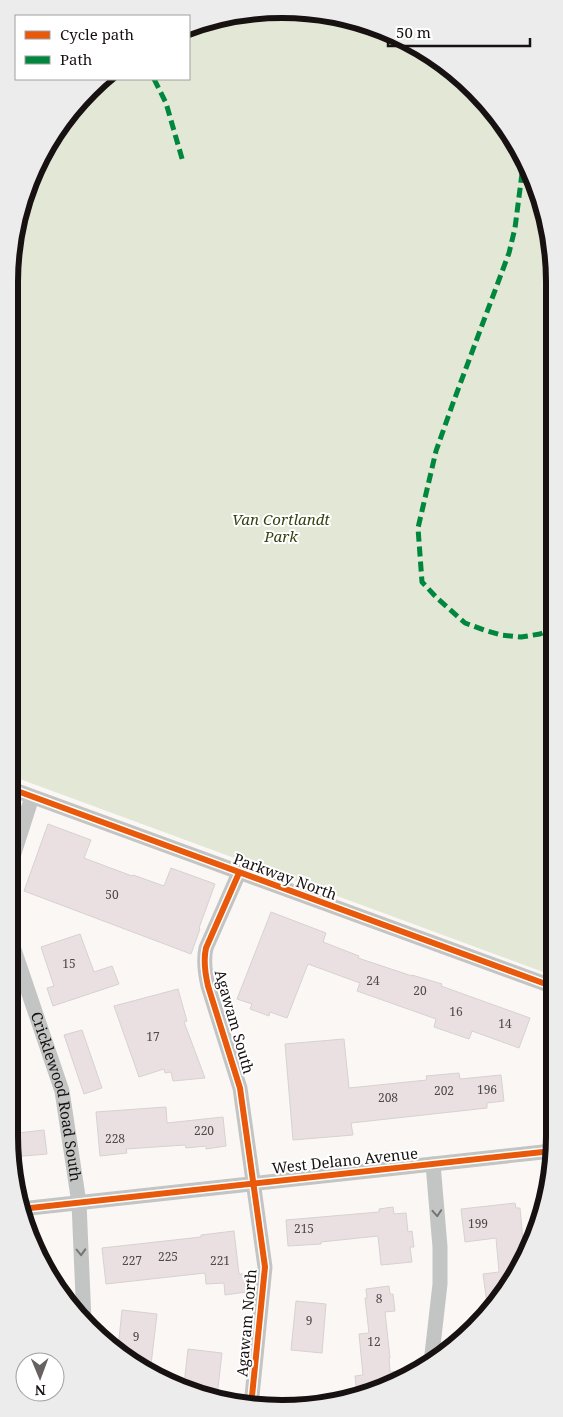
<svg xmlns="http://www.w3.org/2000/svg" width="563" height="1417" viewBox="0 0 563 1417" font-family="'Noto Serif',serif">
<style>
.green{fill:#e2e7d6}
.building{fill:#eae0e2;stroke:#d7d2d2}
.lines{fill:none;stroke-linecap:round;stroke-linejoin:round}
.street{stroke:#c3c5c4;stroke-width:15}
.quiet{stroke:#00873e;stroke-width:5;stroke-dasharray:10 5;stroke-linecap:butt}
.cycleway-casing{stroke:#fff;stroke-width:9}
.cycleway{stroke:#e8590c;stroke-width:6}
.oneway{stroke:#767473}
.labels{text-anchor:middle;stroke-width:4;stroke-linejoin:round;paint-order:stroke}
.number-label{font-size:12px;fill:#4e4848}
.park-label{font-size:15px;font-style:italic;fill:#334210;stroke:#fff}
.street-label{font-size:15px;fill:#171211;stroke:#fff}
.rim{fill:none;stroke:#171211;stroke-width:6}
</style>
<rect width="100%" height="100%" fill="#fbf7f5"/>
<path class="green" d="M 263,9 L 369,23 L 433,55 L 487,102 L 526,161 L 552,246 L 554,976 L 9,775 L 9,282 L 23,194 L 76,102 L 106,79 L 189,79 L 189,29 Z"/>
<path class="building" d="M 48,824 L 91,840 L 84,858 L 132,876 L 133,875 L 164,886 L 171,868 L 215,884 L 199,928 L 200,929 L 191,954 L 24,891 Z
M 271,912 L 326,933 L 323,942 L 359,956 L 358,958 L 412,976 L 412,975 L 442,984 L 441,986 L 530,1018 L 519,1048 L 472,1031 L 469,1039 L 434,1027 L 436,1019 L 357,991 L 360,983 L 308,964 L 287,1018 L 270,1012 L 269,1016 L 250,1009 L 252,1004 L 237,999 Z
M 80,934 L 94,972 L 112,966 L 119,984 L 53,1006 L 47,988 L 54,986 L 41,947 Z
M 178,989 L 187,1021 L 184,1022 L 205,1078 L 173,1081 L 171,1072 L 165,1073 L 164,1069 L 139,1077 L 114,1006 Z
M 82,1030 L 102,1088 L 84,1094 L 64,1035 Z
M 344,1039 L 349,1088 L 427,1080 L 426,1076 L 459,1073 L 460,1079 L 501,1075 L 504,1101 L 487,1103 L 487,1108 L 351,1123 L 353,1135 L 293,1140 L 285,1044 Z
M 166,1107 L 167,1123 L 223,1117 L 226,1146 L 206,1149 L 206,1146 L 186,1148 L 185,1145 L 126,1149 L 127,1153 L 100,1156 L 96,1112 Z
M 44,1130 L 47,1154 L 12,1157 L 9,1134 Z
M 515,1203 L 516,1208 L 520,1208 L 524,1252 L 498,1302 L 488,1311 L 483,1274 L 499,1272 L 496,1238 L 465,1242 L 461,1209 Z
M 393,1207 L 394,1214 L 406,1213 L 408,1232 L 412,1231 L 414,1247 L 410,1247 L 412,1262 L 381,1265 L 378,1236 L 321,1242 L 321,1244 L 288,1246 L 286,1220 L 379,1212 L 379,1209 Z
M 234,1231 L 239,1274 L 244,1274 L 246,1292 L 225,1295 L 224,1283 L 206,1284 L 205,1273 L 106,1284 L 102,1248 L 201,1237 L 201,1235 Z
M 389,1286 L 390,1294 L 393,1294 L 395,1311 L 385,1312 L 390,1358 L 389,1358 L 390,1372 L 401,1371 L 402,1375 L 357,1394 L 355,1376 L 363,1375 L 359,1334 L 369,1333 L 365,1298 L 367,1298 L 366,1289 Z
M 296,1301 L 326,1304 L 322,1353 L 291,1350 Z
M 122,1310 L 157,1314 L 150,1373 L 145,1372 L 118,1349 Z
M 188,1349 L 222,1353 L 217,1396 L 184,1385 Z"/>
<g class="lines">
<g class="street">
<path d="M 9,788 L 554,987"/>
<path d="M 9,869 L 32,797"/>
<path d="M 239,873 L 206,948 C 203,961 205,973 208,986 L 240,1088 L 265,1267 L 251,1406"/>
<path id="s1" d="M 9,935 L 62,1091 L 79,1203 L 84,1321"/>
<path d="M 21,1209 L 552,1151"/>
<path d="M 431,1363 L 440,1284 L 440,1247 L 433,1164"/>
</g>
<path class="quiet" d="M 154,79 L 166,103 L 183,162
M 524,158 L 515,228 L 509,253 L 453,403 L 436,451 L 418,528 L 422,582 L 437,598 L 465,623 L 484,630 L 501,635 L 521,637 L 540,634 L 553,629"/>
<defs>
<path id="cycleway" d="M 9,788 L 554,987
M 239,873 L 206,948 C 203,961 205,973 208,986 L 240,1088 L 265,1267 L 251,1406
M 21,1209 L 552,1151"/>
</defs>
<use href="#cycleway" class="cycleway-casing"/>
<use href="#cycleway" class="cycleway"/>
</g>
<defs><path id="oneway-chevron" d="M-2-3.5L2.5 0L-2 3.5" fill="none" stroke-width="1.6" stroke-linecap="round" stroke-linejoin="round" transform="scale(1.25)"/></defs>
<g class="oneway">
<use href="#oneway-chevron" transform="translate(437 1213) rotate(86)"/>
<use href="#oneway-chevron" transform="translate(81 1252) rotate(88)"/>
</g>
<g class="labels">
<g class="number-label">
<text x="112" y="899">50</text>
<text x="69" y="968">15</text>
<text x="373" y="985">24</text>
<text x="420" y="995">20</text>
<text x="456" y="1016">16</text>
<text x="505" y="1028">14</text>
<text x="153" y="1041">17</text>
<text x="487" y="1094">196</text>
<text x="444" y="1095">202</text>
<text x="388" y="1102">208</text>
<text x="204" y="1135">220</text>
<text x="115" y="1143">228</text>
<text x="478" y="1228">199</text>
<text x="304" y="1233">215</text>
<text x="168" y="1261">225</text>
<text x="132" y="1265">227</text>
<text x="220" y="1265">221</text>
<text x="379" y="1303">8</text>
<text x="309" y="1325">9</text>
<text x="136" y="1341">9</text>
<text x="374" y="1346">12</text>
</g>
<g class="park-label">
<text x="281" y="525">Van Cortlandt<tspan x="281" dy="17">Park</tspan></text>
</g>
<g class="street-label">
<text transform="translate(285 877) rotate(20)" y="5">Parkway North</text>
<text transform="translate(234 1022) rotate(74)" y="5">Agawam South</text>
<text dy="5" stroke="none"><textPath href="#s1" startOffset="169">Cricklewood Road South</textPath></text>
<text transform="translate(345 1161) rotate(-6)" y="5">West Delano Avenue</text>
<text transform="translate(247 1323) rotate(-85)" y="5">Agawam North</text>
</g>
</g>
<path d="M0 0H563V1417H0ZM282 18H282A264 264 0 0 1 546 282V1136A264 264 0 0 1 282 1400H282A264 264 0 0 1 18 1136V282A264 264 0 0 1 282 18Z" fill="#ececec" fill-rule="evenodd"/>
<path class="rim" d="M282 18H282A264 264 0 0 1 546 282V1136A264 264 0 0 1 282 1400H282A264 264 0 0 1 18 1136V282A264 264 0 0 1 282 18Z"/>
<rect x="15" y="15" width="175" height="65" fill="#ffffff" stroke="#a2a0a0"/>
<rect x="25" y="31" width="25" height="8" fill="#e8590c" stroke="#a2a0a0"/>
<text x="60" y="40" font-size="15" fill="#171211">Cycle path</text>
<rect x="25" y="56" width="25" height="8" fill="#00873e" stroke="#a2a0a0"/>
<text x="60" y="65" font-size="15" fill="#171211">Path</text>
<g transform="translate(40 1377) rotate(179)"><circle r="24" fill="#ffffff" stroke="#a2a0a0"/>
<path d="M0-4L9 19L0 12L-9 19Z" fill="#676261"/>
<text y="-8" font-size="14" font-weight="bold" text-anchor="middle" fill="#171211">N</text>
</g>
<path d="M388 38v8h142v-8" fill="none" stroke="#171211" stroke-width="2.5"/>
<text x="396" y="38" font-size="15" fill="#171211" stroke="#ffffff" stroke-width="4" paint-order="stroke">50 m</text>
</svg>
